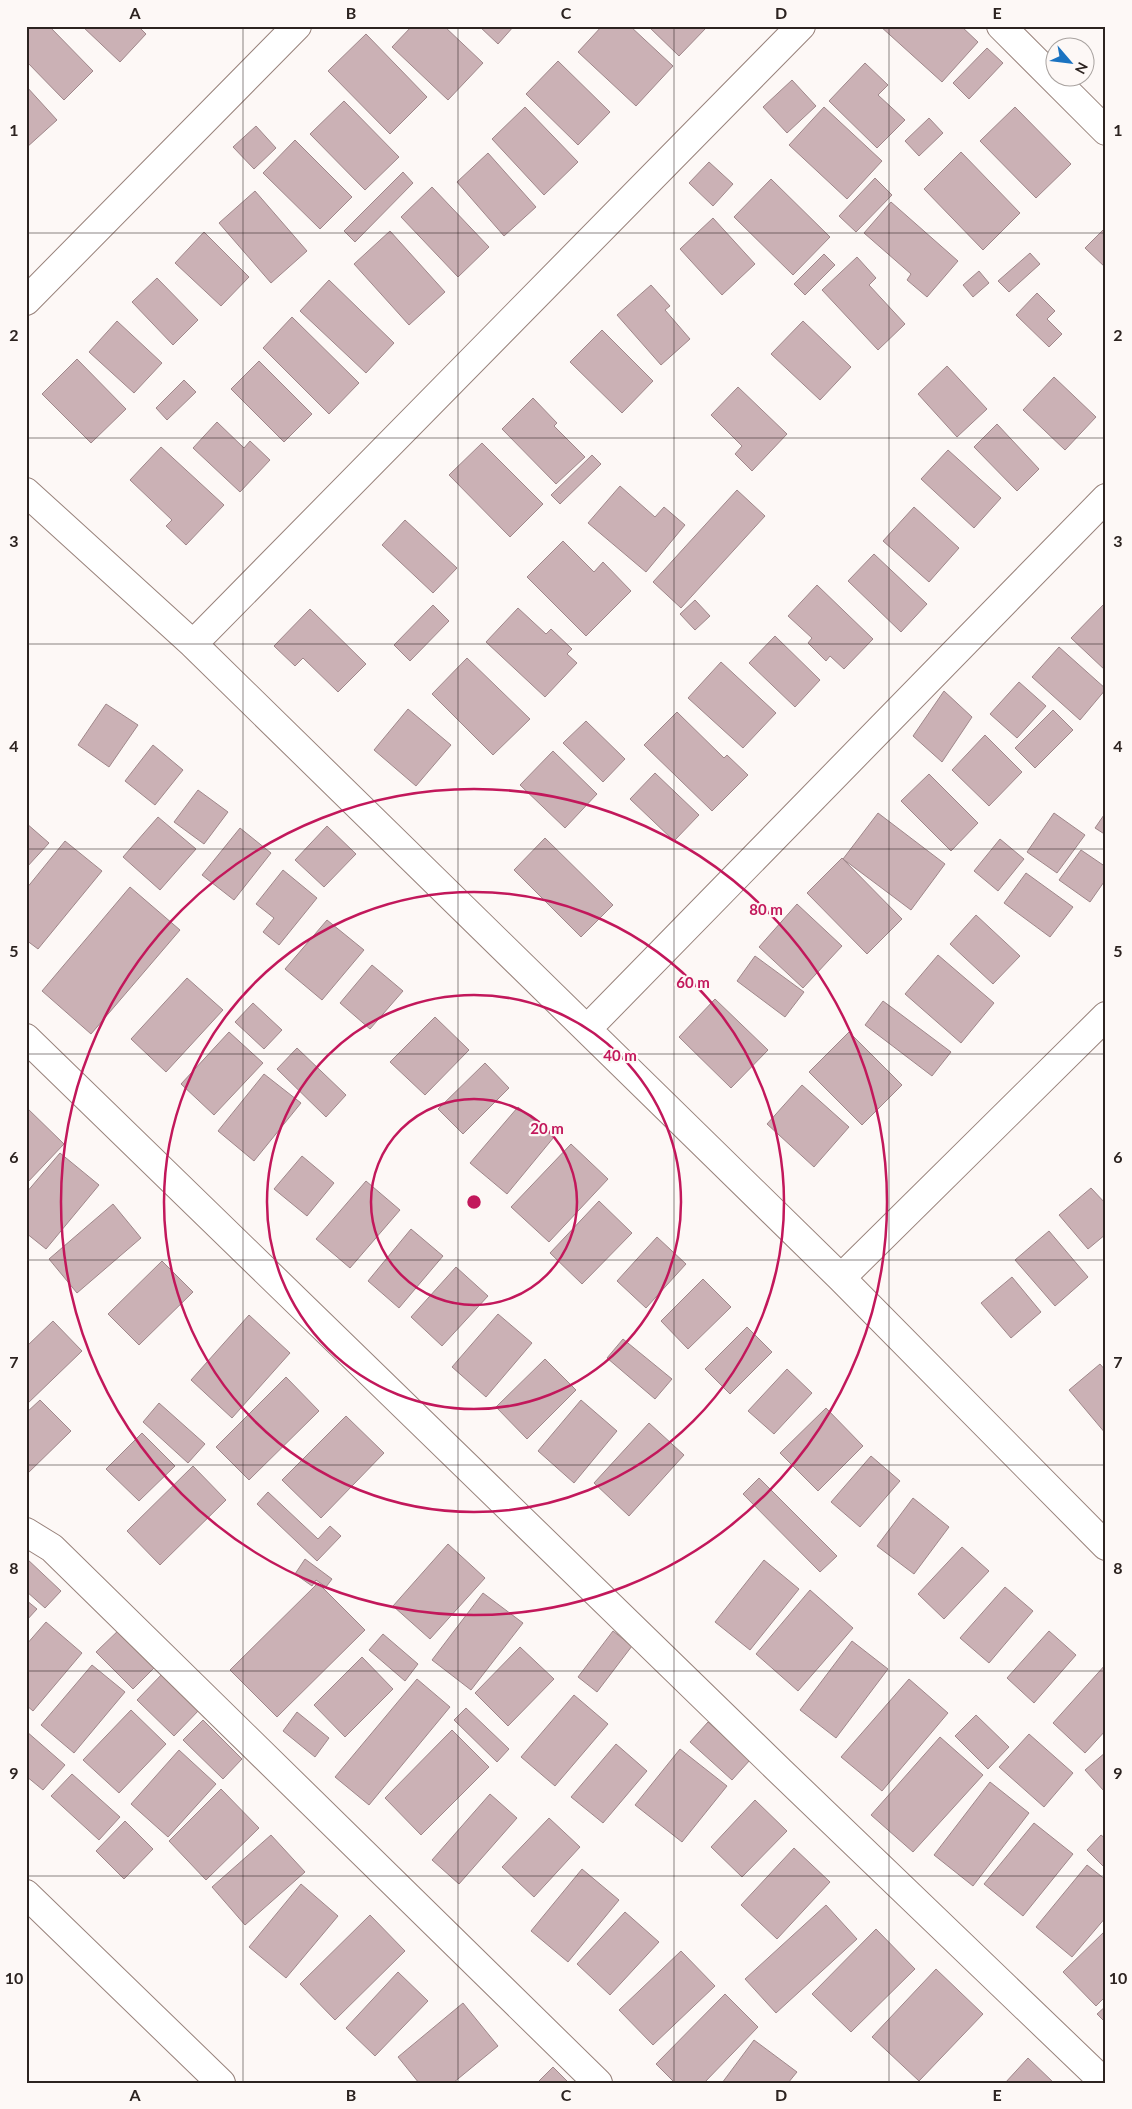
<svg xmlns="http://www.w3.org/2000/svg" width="1132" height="2109" viewBox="0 0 1132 2109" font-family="Lato,sans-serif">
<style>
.building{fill:#cbb1b5;stroke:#9f878a}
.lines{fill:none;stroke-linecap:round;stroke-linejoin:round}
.minor-casing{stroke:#98827b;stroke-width:30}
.minor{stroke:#fff;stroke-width:28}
.grid{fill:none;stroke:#2c2320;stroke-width:1;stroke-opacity:0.55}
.ring{fill:none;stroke:#c2185b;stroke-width:2.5}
.centre{fill:#c2185b;stroke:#fdf8f6;stroke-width:2.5}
.ring-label{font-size:15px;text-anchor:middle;font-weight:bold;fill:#c2185b;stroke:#fdf8f6;stroke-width:4.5;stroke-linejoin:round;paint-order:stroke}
.neatline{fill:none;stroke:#2c2320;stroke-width:2}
.grid-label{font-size:16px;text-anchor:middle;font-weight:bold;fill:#2c2320}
</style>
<rect width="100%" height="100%" fill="#fdf8f6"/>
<path class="building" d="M 26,26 L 49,26 L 93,71 L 64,100 L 26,61 Z
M 82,26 L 138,26 L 146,34 L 120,62 Z
M 412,26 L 444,26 L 483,63 L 448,100 L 392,47 Z
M 479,26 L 514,26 L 498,44 Z
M 602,26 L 630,26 L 673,66 L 636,106 L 578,52 Z
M 648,26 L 703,26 L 706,28 L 679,56 Z
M 880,26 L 961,26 L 978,42 L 942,82 Z
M 366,34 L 427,97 L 390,134 L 328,71 Z
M 987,48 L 1003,63 L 969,99 L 953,83 Z
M 558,61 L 610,112 L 578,145 L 526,94 Z
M 865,63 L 888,85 L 878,95 L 905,120 L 877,148 L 829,101 Z
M 792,80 L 816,106 L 787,133 L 763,107 Z
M 26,86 L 57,120 L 26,148 Z
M 344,101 L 399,157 L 365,190 L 310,134 Z
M 525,107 L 578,162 L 544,195 L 492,139 Z
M 824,107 L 882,161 L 847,199 L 789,145 Z
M 1015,107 L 1071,164 L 1036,198 L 980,141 Z
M 929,118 L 943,133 L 919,156 L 905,141 Z
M 256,126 L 276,148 L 254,169 L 233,147 Z
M 295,140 L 352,197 L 320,229 L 263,173 Z
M 961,152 L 1020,213 L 983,250 L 924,189 Z
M 488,153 L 536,207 L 504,236 L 457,182 Z
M 709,162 L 733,184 L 713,206 L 689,183 Z
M 403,172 L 413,183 L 355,242 L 344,231 Z
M 875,178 L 892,195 L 856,232 L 839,216 Z
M 771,179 L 830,237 L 793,275 L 734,217 Z
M 432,187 L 489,247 L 458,277 L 401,217 Z
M 255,191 L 307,251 L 271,283 L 219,223 Z
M 891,202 L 958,261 L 927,297 L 907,280 L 911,274 L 864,233 Z
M 713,218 L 755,264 L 722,295 L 680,249 Z
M 1106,227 L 1106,268 L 1085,248 Z
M 390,231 L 445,292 L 409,325 L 354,264 Z
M 204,232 L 249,277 L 221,306 L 175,263 Z
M 1030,253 L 1040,264 L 1009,292 L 998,281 Z
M 824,254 L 835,265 L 805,295 L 794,284 Z
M 857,257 L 876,278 L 869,285 L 905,324 L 878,350 L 822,290 Z
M 979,271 L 989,283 L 973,297 L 963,285 Z
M 157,278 L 198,320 L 173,345 L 132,302 Z
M 329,280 L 394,343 L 366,373 L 300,311 Z
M 651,285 L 670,306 L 665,310 L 690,339 L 661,365 L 617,315 Z
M 1037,293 L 1055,311 L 1047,319 L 1062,334 L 1049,347 L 1016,315 Z
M 292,317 L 359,383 L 329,414 L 263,348 Z
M 117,321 L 162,363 L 134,393 L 89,352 Z
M 803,321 L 851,367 L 820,400 L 771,354 Z
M 602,330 L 653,381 L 622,413 L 570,362 Z
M 77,359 L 126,409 L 91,443 L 42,394 Z
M 259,361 L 312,414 L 284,442 L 231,389 Z
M 947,366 L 987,409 L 957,437 L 918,394 Z
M 1054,377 L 1096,417 L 1065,450 L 1023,410 Z
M 184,380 L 196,392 L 167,420 L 156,408 Z
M 738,387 L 787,434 L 752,471 L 735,454 L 742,446 L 711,415 Z
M 533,398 L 557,423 L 554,426 L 585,457 L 556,484 L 502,429 Z
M 217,422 L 244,448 L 250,441 L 270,460 L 240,492 L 193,448 Z
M 997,424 L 1039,469 L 1017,491 L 974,447 Z
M 482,443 L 543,504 L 510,537 L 449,475 Z
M 161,447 L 224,505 L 186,545 L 166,526 L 172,520 L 130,480 Z
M 948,450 L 1001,498 L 974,528 L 921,479 Z
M 592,455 L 601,464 L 560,504 L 551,495 Z
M 620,486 L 655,517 L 664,507 L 685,525 L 646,572 L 588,523 Z
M 737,490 L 765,516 L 681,608 L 653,582 Z
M 914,507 L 959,548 L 929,582 L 883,541 Z
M 405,520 L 457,568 L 433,593 L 382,545 Z
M 563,541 L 594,572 L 603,562 L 631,591 L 586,636 L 527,577 Z
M 874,554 L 927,604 L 901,632 L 848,581 Z
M 817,585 L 873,639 L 844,669 L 830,656 L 826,661 L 808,643 L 812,638 L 788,616 Z
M 695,600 L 710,616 L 695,630 L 680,614 Z
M 1105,603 L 1106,604 L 1106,671 L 1071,638 Z
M 433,605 L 449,621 L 410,661 L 394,645 Z
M 518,608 L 546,634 L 551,629 L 572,649 L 567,654 L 577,663 L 545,697 L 486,642 Z
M 310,609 L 366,664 L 338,692 L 303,658 L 295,666 L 274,646 Z
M 775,636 L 820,680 L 795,707 L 749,663 Z
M 1059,647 L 1106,689 L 1080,720 L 1032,677 Z
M 467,658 L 530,719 L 493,755 L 432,694 Z
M 721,662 L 776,713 L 743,748 L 688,698 Z
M 1019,682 L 1046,706 L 1017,738 L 990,714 Z
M 944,691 L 972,717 L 942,762 L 913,736 Z
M 106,704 L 138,725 L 109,767 L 78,745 Z
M 408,709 L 451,745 L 416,786 L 374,750 Z
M 1053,710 L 1073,730 L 1035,768 L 1015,748 Z
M 677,712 L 724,758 L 727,755 L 748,775 L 712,811 L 644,745 Z
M 586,721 L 625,759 L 603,782 L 563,743 Z
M 985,735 L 1022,772 L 989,806 L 952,770 Z
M 153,745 L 183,770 L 155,805 L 125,781 Z
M 553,751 L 597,794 L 565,828 L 520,785 Z
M 655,773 L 699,815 L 674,841 L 630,799 Z
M 929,774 L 978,823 L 951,851 L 901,801 Z
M 198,790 L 228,812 L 204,844 L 174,822 Z
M 1106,812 L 1106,835 L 1095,828 Z
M 878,813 L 945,864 L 911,910 L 843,859 Z
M 1054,813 L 1085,835 L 1057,873 L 1027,852 Z
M 158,817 L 196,849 L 160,890 L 123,857 Z
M 26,823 L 49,843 L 26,868 Z
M 327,826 L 356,854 L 324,887 L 295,860 Z
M 240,828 L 271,853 L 234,900 L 202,875 Z
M 545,838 L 613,905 L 581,937 L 514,870 Z
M 1000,839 L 1024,859 L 998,891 L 974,871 Z
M 65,841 L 102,871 L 38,949 L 26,940 L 26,889 Z
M 1081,850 L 1106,867 L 1106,879 L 1090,902 L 1059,880 Z
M 842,858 L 902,919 L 867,954 L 807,893 Z
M 283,870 L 317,898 L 279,945 L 263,932 L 274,918 L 256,904 Z
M 1026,873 L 1073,907 L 1050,937 L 1004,903 Z
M 130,887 L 180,930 L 91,1034 L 42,991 Z
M 797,904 L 842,946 L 803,988 L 759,947 Z
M 976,915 L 1020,956 L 993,984 L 950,944 Z
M 327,920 L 364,950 L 322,1000 L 285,969 Z
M 938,955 L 994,1003 L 961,1043 L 905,994 Z
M 755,956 L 804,992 L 785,1017 L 737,981 Z
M 372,965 L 403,991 L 370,1029 L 340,1003 Z
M 187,978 L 223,1010 L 166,1072 L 131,1039 Z
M 715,999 L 768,1050 L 731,1088 L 679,1037 Z
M 883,1001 L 951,1052 L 932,1076 L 865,1025 Z
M 253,1003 L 282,1030 L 264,1049 L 235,1022 Z
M 435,1017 L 469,1050 L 425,1095 L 390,1062 Z
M 229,1032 L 263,1063 L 214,1115 L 181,1084 Z
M 849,1032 L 902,1085 L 862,1125 L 809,1072 Z
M 297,1048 L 346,1095 L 326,1117 L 277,1069 Z
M 485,1063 L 509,1088 L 463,1134 L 438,1109 Z
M 264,1074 L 301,1103 L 254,1161 L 218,1131 Z
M 802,1085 L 849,1127 L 814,1167 L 767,1124 Z
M 26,1107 L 64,1144 L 26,1184 Z
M 518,1107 L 554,1137 L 507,1194 L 470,1163 Z
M 571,1144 L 608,1179 L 549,1242 L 511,1207 Z
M 60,1153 L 99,1185 L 46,1249 L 26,1233 L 26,1193 Z
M 302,1156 L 334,1183 L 307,1216 L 274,1189 Z
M 366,1181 L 400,1210 L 350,1268 L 316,1239 Z
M 1091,1188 L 1106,1204 L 1106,1234 L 1088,1249 L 1059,1215 Z
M 599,1201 L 632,1233 L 582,1284 L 550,1253 Z
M 113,1204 L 141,1238 L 77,1293 L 49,1259 Z
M 411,1229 L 443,1256 L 399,1308 L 368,1281 Z
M 1049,1231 L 1088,1277 L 1055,1306 L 1015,1260 Z
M 657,1237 L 686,1264 L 646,1308 L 617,1281 Z
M 162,1261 L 193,1292 L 139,1345 L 108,1314 Z
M 456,1267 L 488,1296 L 442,1346 L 411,1317 Z
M 1012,1277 L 1041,1312 L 1011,1338 L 981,1303 Z
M 703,1279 L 731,1307 L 688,1349 L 661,1321 Z
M 498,1314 L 532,1343 L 486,1397 L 452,1367 Z
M 249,1315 L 290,1353 L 232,1418 L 191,1380 Z
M 53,1321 L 82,1351 L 26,1405 L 26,1347 Z
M 747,1327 L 772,1352 L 730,1394 L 705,1369 Z
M 623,1339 L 672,1379 L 655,1399 L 607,1358 Z
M 545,1359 L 576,1390 L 527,1439 L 496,1407 Z
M 1100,1364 L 1106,1371 L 1106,1434 L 1069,1390 Z
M 787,1369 L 812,1393 L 774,1434 L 748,1411 Z
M 286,1377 L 319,1411 L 249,1480 L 216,1447 Z
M 40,1400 L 71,1431 L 26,1475 L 26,1413 Z
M 581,1400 L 617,1431 L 574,1483 L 538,1451 Z
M 159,1403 L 205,1444 L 188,1463 L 143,1422 Z
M 826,1408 L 863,1446 L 818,1491 L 780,1453 Z
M 346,1416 L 384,1453 L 321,1518 L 282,1480 Z
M 649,1423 L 684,1455 L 629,1516 L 594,1483 Z
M 142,1433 L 175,1466 L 139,1501 L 106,1469 Z
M 871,1456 L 900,1481 L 860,1527 L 831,1502 Z
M 193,1466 L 226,1500 L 160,1565 L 127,1531 Z
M 759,1478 L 837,1556 L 820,1572 L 743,1494 Z
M 268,1492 L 318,1539 L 330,1526 L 341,1536 L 317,1561 L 257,1504 Z
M 913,1498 L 949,1527 L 914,1574 L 877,1546 Z
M 448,1544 L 485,1578 L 430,1639 L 393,1606 Z
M 962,1547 L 989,1571 L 944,1619 L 918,1594 Z
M 26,1558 L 61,1591 L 45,1608 L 26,1591 Z
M 305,1559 L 332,1579 L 326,1587 L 316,1580 L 312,1586 L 295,1574 Z
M 764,1560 L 799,1589 L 750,1650 L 715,1622 Z
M 318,1583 L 365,1630 L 277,1717 L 230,1670 Z
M 1005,1587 L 1033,1611 L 989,1663 L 960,1638 Z
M 810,1590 L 853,1628 L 798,1691 L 756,1654 Z
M 483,1593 L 523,1623 L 471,1690 L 432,1660 Z
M 26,1600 L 37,1609 L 26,1621 Z
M 46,1622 L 82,1653 L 33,1711 L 26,1705 L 26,1645 Z
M 123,1626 L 159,1663 L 133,1689 L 96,1652 Z
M 613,1631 L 632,1646 L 597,1692 L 578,1677 Z
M 1049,1631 L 1076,1655 L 1034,1703 L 1007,1678 Z
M 383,1634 L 418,1664 L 405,1681 L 369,1650 Z
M 852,1641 L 888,1669 L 836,1738 L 800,1710 Z
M 520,1647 L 554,1679 L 508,1726 L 475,1693 Z
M 362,1657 L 393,1689 L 345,1737 L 314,1705 Z
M 1106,1664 L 1106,1730 L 1085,1753 L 1053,1723 Z
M 92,1665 L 125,1692 L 74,1753 L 41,1725 Z
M 164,1672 L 201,1708 L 174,1736 L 137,1700 Z
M 417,1679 L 450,1707 L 369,1805 L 335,1777 Z
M 909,1679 L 948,1713 L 882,1791 L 841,1757 Z
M 574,1695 L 608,1724 L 555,1786 L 521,1757 Z
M 466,1708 L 509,1749 L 497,1762 L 454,1720 Z
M 131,1710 L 166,1744 L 119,1793 L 83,1760 Z
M 297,1712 L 329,1738 L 315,1757 L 283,1731 Z
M 976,1715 L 1009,1747 L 988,1769 L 955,1736 Z
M 203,1720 L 242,1759 L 223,1779 L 183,1740 Z
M 708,1722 L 750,1760 L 732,1780 L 690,1742 Z
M 452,1730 L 489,1767 L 421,1835 L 385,1798 Z
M 26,1731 L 65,1765 L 43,1790 L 26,1776 Z
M 1029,1734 L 1073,1773 L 1044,1807 L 999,1767 Z
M 940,1737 L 983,1775 L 913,1852 L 871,1815 Z
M 616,1744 L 647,1771 L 603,1823 L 571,1797 Z
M 680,1749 L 727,1786 L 682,1842 L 635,1805 Z
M 179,1750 L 216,1784 L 168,1837 L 131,1804 Z
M 1106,1752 L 1106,1790 L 1104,1791 L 1085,1770 Z
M 72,1774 L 120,1817 L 99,1840 L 51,1796 Z
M 990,1782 L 1029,1813 L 973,1886 L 934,1855 Z
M 221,1789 L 259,1828 L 206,1880 L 169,1841 Z
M 490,1794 L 517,1818 L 459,1884 L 432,1860 Z
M 755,1800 L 787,1831 L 742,1877 L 711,1847 Z
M 549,1818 L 580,1847 L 534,1897 L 502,1867 Z
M 125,1821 L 153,1849 L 124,1879 L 96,1851 Z
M 1034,1823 L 1073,1854 L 1023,1916 L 984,1884 Z
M 271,1835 L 305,1872 L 245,1925 L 212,1887 Z
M 1101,1835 L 1106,1839 L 1106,1869 L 1087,1850 Z
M 794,1848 L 830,1882 L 777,1939 L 741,1905 Z
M 1087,1865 L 1106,1880 L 1106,1917 L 1072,1957 L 1036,1927 Z
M 582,1869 L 619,1900 L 568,1962 L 531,1931 Z
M 301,1884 L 338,1916 L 286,1978 L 249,1947 Z
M 826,1905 L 857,1939 L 776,2013 L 745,1979 Z
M 625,1912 L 659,1942 L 610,1995 L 577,1964 Z
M 370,1915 L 405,1951 L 335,2020 L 300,1984 Z
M 876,1929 L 915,1969 L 851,2032 L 812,1994 Z
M 1106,1930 L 1106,1996 L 1096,2006 L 1063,1972 Z
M 681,1951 L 715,1986 L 653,2045 L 619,2010 Z
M 936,1969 L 983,2014 L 919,2081 L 872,2037 Z
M 398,1972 L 428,2001 L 375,2056 L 346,2028 Z
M 725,1994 L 758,2027 L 704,2083 L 675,2083 L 656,2064 Z
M 463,2003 L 498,2046 L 453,2083 L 419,2083 L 398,2057 Z
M 1106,2006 L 1106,2023 L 1097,2014 Z
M 754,2040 L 797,2072 L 788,2083 L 722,2083 Z
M 1028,2058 L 1054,2083 L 1005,2083 Z
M 553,2067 L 569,2083 L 537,2083 Z"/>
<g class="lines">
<defs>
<path id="minor" d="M 1001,26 L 1106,131
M 26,301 L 297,26
M 26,492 L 193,644 L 841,1278 L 1106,1546
M 193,644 L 801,26
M 587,1029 L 1106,498
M 26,1038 L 780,1771 L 1105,2083
M 841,1278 L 1106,1016
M 26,1532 L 52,1548 L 598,2083
M 26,1894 L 221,2083"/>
</defs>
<use href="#minor" class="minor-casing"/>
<use href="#minor" class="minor"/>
</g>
<path class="grid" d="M 243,26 L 243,2083M 458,26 L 458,2083M 674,26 L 674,2083M 889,26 L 889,2083M 26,233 L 1106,233M 26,438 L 1106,438M 26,644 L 1106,644M 26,849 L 1106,849M 26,1054 L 1106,1054M 26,1260 L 1106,1260M 26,1465 L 1106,1465M 26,1671 L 1106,1671M 26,1876 L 1106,1876"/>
<g class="ring">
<circle cx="474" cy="1202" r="103"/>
<circle cx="474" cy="1202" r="207"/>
<circle cx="474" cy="1202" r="310"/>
<circle cx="474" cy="1202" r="413"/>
</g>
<circle cx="474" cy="1202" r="8" class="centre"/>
<g class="ring-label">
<text x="766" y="915">80 m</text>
<text x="693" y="988">60 m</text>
<text x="620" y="1061">40 m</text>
<text x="547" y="1134">20 m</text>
</g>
<rect width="1132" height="2109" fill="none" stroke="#fdf8f6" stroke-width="55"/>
<g transform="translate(1070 62) rotate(118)"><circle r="24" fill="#fdf8f6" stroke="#a9a3a0"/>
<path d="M0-4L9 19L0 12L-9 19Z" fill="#1b73c1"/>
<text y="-8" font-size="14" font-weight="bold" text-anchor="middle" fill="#2c2320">N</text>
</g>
<rect x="28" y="28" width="1076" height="2054" class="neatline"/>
<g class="grid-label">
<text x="135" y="19">A</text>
<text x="351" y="19">B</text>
<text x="566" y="19">C</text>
<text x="781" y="19">D</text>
<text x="997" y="19">E</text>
<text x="14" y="136">1</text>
<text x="1118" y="136">1</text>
<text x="14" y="341">2</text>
<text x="1118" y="341">2</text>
<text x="14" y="547">3</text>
<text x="1118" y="547">3</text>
<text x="14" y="752">4</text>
<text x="1118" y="752">4</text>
<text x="14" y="957">5</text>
<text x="1118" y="957">5</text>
<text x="14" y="1163">6</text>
<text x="1118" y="1163">6</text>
<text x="14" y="1368">7</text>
<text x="1118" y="1368">7</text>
<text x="14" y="1574">8</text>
<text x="1118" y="1574">8</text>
<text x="14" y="1779">9</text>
<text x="1118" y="1779">9</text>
<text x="14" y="1984">10</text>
<text x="1118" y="1984">10</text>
<text x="135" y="2101">A</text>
<text x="351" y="2101">B</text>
<text x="566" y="2101">C</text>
<text x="781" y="2101">D</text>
<text x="997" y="2101">E</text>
</g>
</svg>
